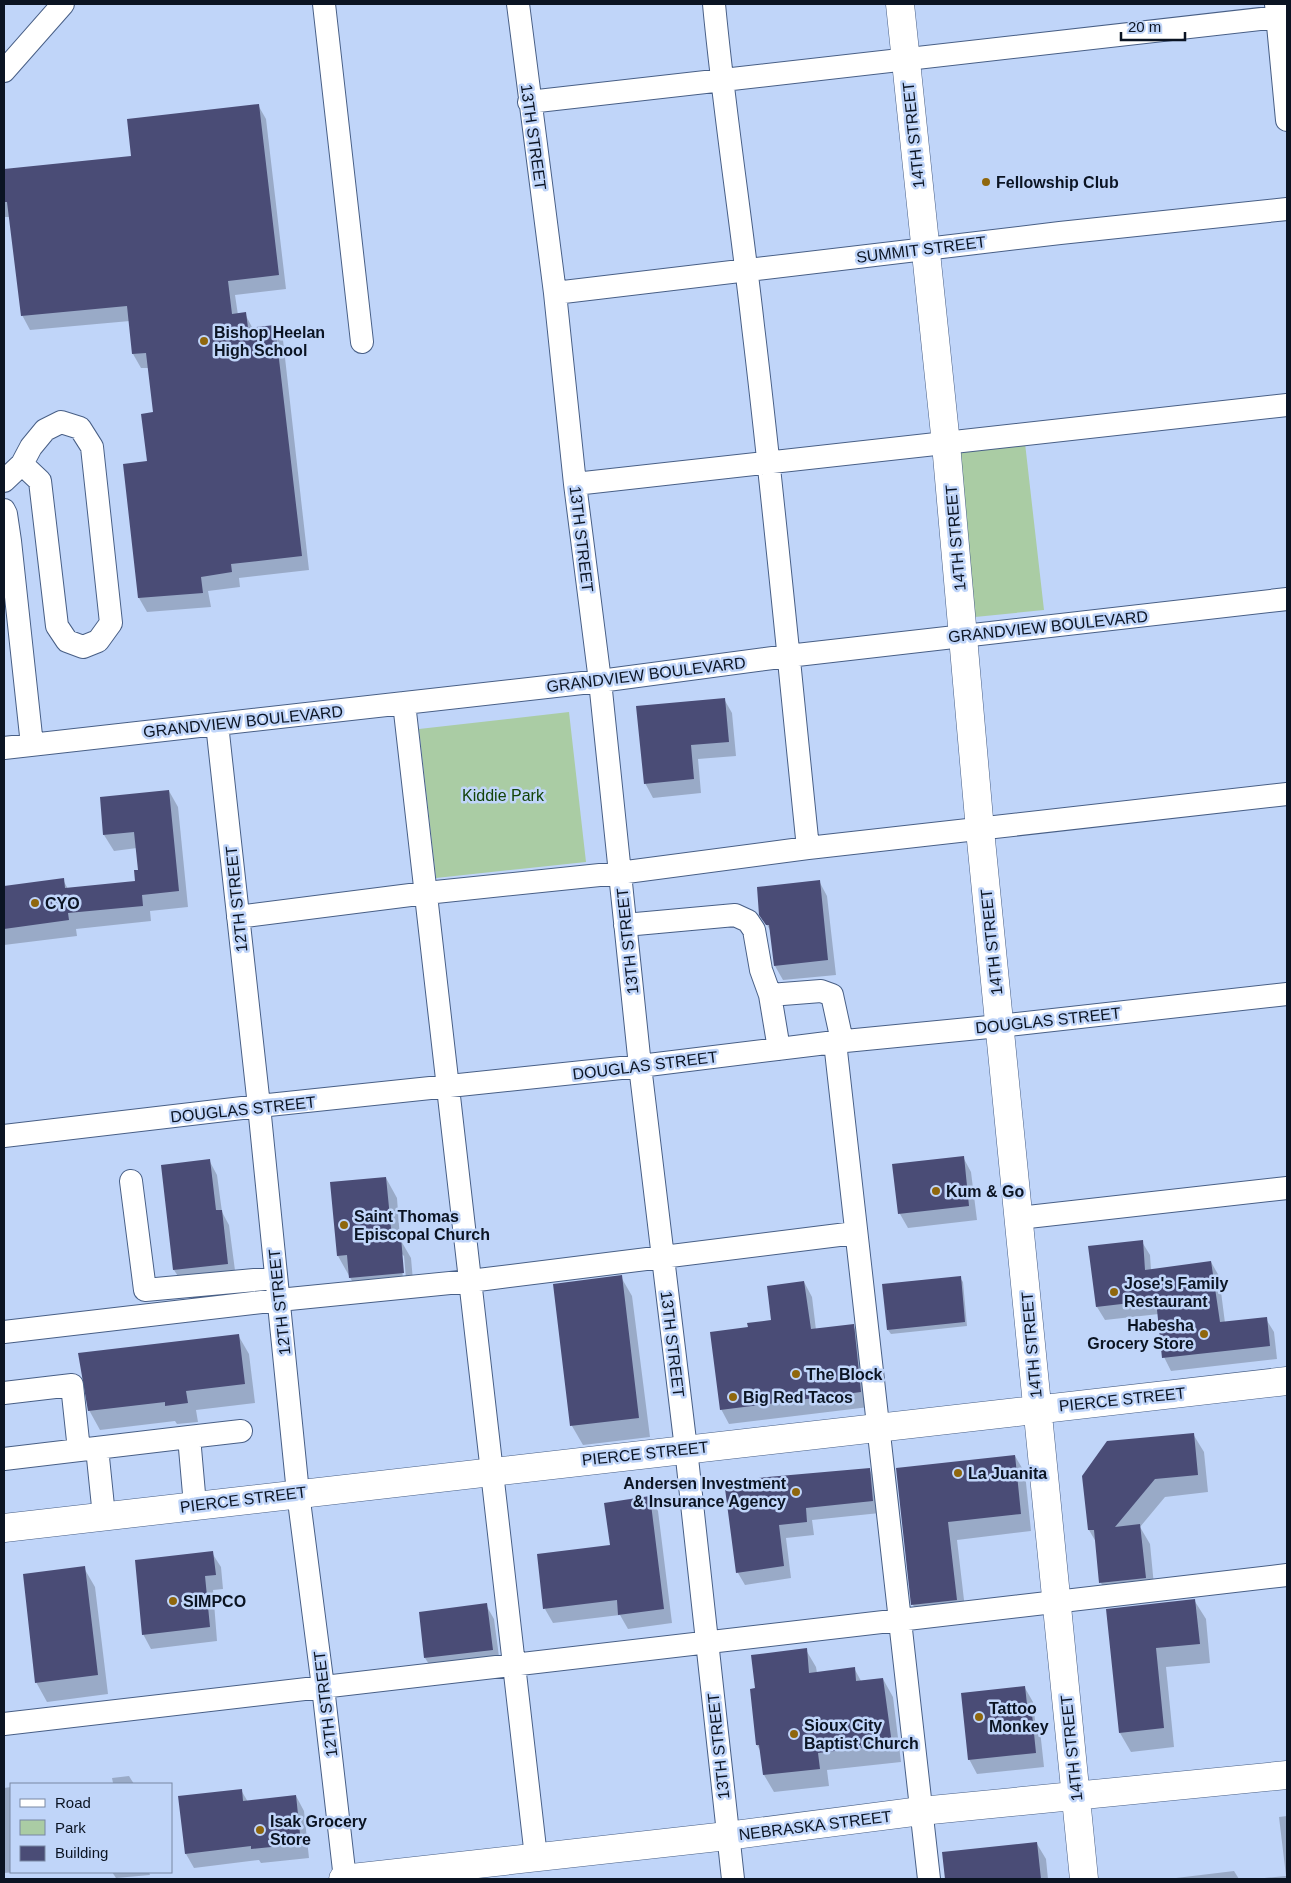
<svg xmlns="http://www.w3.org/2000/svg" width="1291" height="1883" viewBox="0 0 1291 1883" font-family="Helvetica,sans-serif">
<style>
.green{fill:#aacca4}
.shadow{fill:#0003;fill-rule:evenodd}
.building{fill:#4a4c76}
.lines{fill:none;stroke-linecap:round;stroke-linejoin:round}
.minor-casing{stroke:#485f86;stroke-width:24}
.major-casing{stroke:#485f86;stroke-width:29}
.minor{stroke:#fff;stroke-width:22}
.major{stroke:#fff;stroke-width:28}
.poi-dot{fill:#8f670d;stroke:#c0d5f9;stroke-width:2}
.labels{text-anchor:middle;stroke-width:5;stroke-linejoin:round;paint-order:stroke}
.street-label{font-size:16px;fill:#0b1423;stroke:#c0d5f9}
.poi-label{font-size:16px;font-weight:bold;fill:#0b1423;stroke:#c0d5f9;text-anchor:start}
.park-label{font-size:16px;fill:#124308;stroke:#c0d5f9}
</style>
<rect width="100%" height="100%" fill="#c0d5f9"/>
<path class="green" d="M 1025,443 L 1044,610 L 975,617 L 956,451 Z
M 569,712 L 586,862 L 436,878 L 419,729 Z"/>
<path class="shadow" d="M 258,105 L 266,119 L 286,289 L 235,295 L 238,315 L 245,314 L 253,329 L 274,326 L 283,340 L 309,570 L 239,578 L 240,587 L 208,591 L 211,607 L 147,612 L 139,598 L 154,413 L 149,368 L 141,368 L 133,354 L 130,321 L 30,330 L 22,315 L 10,217 L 4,217 L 4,170 L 133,157 Z
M 724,699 L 732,713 L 736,756 L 698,759 L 701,793 L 653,798 L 645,783 Z
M 169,791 L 178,807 L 188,907 L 150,911 L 151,921 L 76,929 L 77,936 L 4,945 L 4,887 L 63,880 L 68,889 L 136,882 L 139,871 L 137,848 L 114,851 L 104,835 L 101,798 Z
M 819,881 L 827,896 L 836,975 L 783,980 L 775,966 L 771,932 L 761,914 Z
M 963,1157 L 971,1172 L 977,1220 L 908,1228 L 900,1214 L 894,1166 Z
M 209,1160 L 217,1175 L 222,1212 L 229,1225 L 236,1278 L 183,1284 L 174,1270 Z
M 386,1178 L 397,1198 L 400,1239 L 411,1258 L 414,1292 L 361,1297 L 338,1256 L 331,1183 ZM 401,1253 L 404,1256 L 406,1279 L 403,1280 Z
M 1142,1242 L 1150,1255 L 1151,1270 L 1211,1262 L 1219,1276 L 1225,1323 L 1266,1319 L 1274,1332 L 1277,1359 L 1171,1371 L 1164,1357 L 1159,1314 L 1105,1320 L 1097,1307 Z
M 621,1277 L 632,1296 L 650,1437 L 583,1445 L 572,1426 L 554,1285 Z
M 960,1278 L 963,1282 L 967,1326 L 891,1334 L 888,1330 Z
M 804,1282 L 812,1297 L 816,1330 L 853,1326 L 861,1340 L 869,1407 L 729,1424 L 721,1409 L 749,1328 L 772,1321 Z
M 238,1335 L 249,1354 L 255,1403 L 196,1410 L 198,1422 L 177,1424 L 175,1421 L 100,1430 L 89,1410 Z
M 1193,1434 L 1204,1452 L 1208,1492 L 1165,1497 L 1140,1527 L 1150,1544 L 1155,1596 L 1111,1601 L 1101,1583 L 1096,1542 L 1089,1530 Z
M 1015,1456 L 1025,1473 L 1031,1531 L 957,1540 L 966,1617 L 923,1622 L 913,1605 L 897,1469 Z
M 869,1469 L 876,1482 L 880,1513 L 812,1520 L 814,1535 L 786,1538 L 791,1578 L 745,1585 L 738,1573 L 726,1482 Z
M 650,1497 L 658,1511 L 672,1623 L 628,1629 L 620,1615 L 553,1623 L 545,1609 L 611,1546 Z
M 212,1553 L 221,1567 L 223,1589 L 213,1590 L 217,1641 L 151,1649 L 143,1634 Z
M 84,1568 L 95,1587 L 108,1694 L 47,1702 L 36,1682 Z
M 1194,1600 L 1206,1619 L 1210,1663 L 1166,1667 L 1174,1747 L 1131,1752 L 1120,1733 L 1107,1610 Z
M 486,1605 L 494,1619 L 500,1664 L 434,1672 L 425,1658 Z
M 806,1650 L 816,1667 L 817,1673 L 854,1668 L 861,1681 L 883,1679 L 893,1697 L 901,1762 L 827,1770 L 829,1786 L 774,1792 L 764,1775 L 761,1752 L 757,1745 L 756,1689 Z
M 1025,1688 L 1033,1702 L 1035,1720 L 1040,1730 L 1044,1767 L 977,1774 L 969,1759 Z
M 129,1776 L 134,1784 L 104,1784 L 113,1783 L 112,1778 Z
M 11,1787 L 11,1872 L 18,1872 L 4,1873 L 4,1788 Z
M 241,1790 L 248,1802 L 296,1796 L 304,1811 L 309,1858 L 261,1863 L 259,1860 L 194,1868 L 186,1854 L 179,1797 Z
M 1287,1816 L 1287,1879 L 1254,1879 L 1286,1876 L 1279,1817 Z
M 1037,1844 L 1046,1859 L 1048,1879 L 946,1879 L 944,1853 Z
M 1234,1871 L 1239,1879 L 1176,1879 L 1176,1878 Z
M 112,1872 L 149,1872 L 150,1875 L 116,1878 Z"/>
<path class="building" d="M 259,104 L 279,275 L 228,281 L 232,314 L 246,312 L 248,328 L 275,325 L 302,556 L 231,564 L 232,572 L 201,577 L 203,593 L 138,598 L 123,464 L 147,461 L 141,414 L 153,412 L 146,353 L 132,354 L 127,306 L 21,316 L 7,202 L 4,202 L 4,169 L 131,156 L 127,119 Z
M 725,698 L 729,742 L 691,745 L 694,779 L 644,784 L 636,706 Z
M 169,790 L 179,891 L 142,895 L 143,906 L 68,913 L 69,920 L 4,929 L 4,886 L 64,878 L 65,888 L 135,881 L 134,870 L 138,870 L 134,832 L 103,835 L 100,797 Z
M 820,880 L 828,960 L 774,966 L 769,925 L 766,925 L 759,915 L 757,887 Z
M 964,1156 L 969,1206 L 898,1214 L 892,1164 Z
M 210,1159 L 216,1210 L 222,1210 L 228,1264 L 173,1270 L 161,1165 Z
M 386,1177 L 392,1238 L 401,1237 L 404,1273 L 349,1278 L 347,1255 L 337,1256 L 330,1182 Z
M 1143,1240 L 1145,1270 L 1211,1261 L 1220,1322 L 1267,1317 L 1270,1346 L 1162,1358 L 1156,1300 L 1096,1307 L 1088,1246 Z
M 622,1275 L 639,1418 L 570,1426 L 553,1284 Z
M 961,1276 L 965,1322 L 887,1330 L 882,1284 Z
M 804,1281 L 811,1329 L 854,1324 L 861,1392 L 720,1410 L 710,1332 L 748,1327 L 747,1323 L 771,1320 L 767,1286 Z
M 239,1334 L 245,1384 L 186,1391 L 188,1403 L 165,1406 L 165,1402 L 88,1411 L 78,1353 Z
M 1194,1433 L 1198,1475 L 1155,1479 L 1115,1527 L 1140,1524 L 1146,1578 L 1099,1583 L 1094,1530 L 1088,1530 L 1082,1476 L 1107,1441 Z
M 1015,1455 L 1021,1514 L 948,1522 L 957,1600 L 911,1605 L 896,1468 Z
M 870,1468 L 873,1501 L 806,1508 L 807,1522 L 779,1525 L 784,1566 L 736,1573 L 724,1481 Z
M 650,1496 L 664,1609 L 618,1615 L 617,1600 L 543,1609 L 537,1554 L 610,1545 L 604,1503 Z
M 213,1551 L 216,1575 L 205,1576 L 210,1627 L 142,1635 L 135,1560 Z
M 85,1566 L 98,1675 L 35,1683 L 23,1574 Z
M 1195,1599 L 1200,1644 L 1156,1648 L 1164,1728 L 1119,1733 L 1106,1609 Z
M 487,1603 L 493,1650 L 424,1658 L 419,1612 Z
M 807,1648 L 809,1673 L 855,1667 L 856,1681 L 883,1678 L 892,1744 L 818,1753 L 820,1769 L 763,1775 L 759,1745 L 756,1745 L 750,1689 L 755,1688 L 751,1655 Z
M 1025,1686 L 1028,1714 L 1032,1714 L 1036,1753 L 968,1760 L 961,1693 Z
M 242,1789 L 243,1801 L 296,1795 L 301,1844 L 251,1849 L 251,1846 L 185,1854 L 178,1796 Z
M 1037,1842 L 1041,1879 L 945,1879 L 942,1852 Z"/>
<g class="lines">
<defs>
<path id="minor" d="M 324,4 L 362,342
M 518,4 L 555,293 L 575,484 L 600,681 L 640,1066 L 686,1449 L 733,1879
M 714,4 C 724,111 741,218 753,326 C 774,500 790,674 808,848
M 1276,4 L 1287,120
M 4,71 L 63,4
M 529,102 L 1287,16
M 555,293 L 1060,233 L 1287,209
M 4,481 L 22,464 L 31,447 L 45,430 L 61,422 L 80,428 L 92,447 L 111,623 L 98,641 L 83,647 L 67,641 L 57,626 L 40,481 L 22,464
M 575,484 L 1287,405
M 4,510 L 6,514 L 10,541 L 32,745
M 404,703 L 536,1857
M 217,724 L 259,1106 L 298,1493 L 323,1687 L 345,1879
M 4,748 L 600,681 L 788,656 L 1287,599
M 238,917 L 426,893 L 619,873 L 808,848 L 1287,794
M 625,925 L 735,915 L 748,921 L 754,930 L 761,970 L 770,995 L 779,1049
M 770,995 L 821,991 L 832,995 L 842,1041
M 835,1042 L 929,1879
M 4,1136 L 259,1106 L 640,1066 L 835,1042 L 999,1026 L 1287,994
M 131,1181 L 145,1290 L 276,1278
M 1019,1218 L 1287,1188
M 4,1332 L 279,1300 L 470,1281 L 855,1233
M 4,1393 L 72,1385 L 79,1450
M 97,1448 L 104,1516
M 4,1459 L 189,1437
M 195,1505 L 189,1437 L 241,1431
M 4,1724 L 1287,1575"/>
<path id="major" d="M 900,4 L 946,444 L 980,830 L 1084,1879
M 4,1528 L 1287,1381
M 343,1879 L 727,1836 L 921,1811 L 1287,1775"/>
</defs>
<use href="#minor" class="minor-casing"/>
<use href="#major" class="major-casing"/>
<use href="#minor" class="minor"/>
<use href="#major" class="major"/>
</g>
<g class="poi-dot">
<circle cx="986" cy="182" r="5"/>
<circle cx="204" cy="341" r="5"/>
<circle cx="35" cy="903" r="5"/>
<circle cx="936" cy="1191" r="5"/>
<circle cx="344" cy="1225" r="5"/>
<circle cx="1114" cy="1292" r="5"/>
<circle cx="1204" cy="1334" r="5"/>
<circle cx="796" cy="1374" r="5"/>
<circle cx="733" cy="1397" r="5"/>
<circle cx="958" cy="1473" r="5"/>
<circle cx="796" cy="1492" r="5"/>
<circle cx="173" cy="1601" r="5"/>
<circle cx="979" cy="1717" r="5"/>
<circle cx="794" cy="1734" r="5"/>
<circle cx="260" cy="1830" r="5"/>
</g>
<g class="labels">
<g class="street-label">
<text transform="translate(913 135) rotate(-96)" y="6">14TH STREET</text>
<text transform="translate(534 137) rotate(82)" y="6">13TH STREET</text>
<text transform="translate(921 249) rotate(-7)" y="6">SUMMIT STREET</text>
<text transform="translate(955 538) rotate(-95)" y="6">14TH STREET</text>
<text transform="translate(582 539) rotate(83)" y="6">13TH STREET</text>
<text transform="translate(1048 626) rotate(-6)" y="6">GRANDVIEW BOULEVARD</text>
<text transform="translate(646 674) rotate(-7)" y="6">GRANDVIEW BOULEVARD</text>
<text transform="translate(243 721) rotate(-6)" y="6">GRANDVIEW BOULEVARD</text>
<text transform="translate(236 899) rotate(-96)" y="6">12TH STREET</text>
<text transform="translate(627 941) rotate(-96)" y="6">13TH STREET</text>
<text transform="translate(991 942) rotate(-96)" y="6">14TH STREET</text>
<text transform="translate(1048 1020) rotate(-6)" y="6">DOUGLAS STREET</text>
<text transform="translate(645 1065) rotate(-7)" y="6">DOUGLAS STREET</text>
<text transform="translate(243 1109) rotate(-6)" y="6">DOUGLAS STREET</text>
<text transform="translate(279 1302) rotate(-96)" y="6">12TH STREET</text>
<text transform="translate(673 1344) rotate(83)" y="6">13TH STREET</text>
<text transform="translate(1031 1345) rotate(-95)" y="6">14TH STREET</text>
<text transform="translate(1122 1399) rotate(-6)" y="6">PIERCE STREET</text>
<text transform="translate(645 1453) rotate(-6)" y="6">PIERCE STREET</text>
<text transform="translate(243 1499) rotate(-7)" y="6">PIERCE STREET</text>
<text transform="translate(325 1704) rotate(-97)" y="6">12TH STREET</text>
<text transform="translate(718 1746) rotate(-96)" y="6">13TH STREET</text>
<text transform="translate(1071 1748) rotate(-96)" y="6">14TH STREET</text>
<text transform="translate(815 1825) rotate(-7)" y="6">NEBRASKA STREET</text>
</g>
<g class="poi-label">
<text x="996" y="188">Fellowship Club</text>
<text x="214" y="338">Bishop Heelan<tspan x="214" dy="18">High School</tspan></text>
<text x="45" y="909">CYO</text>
<text x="946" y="1197">Kum &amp; Go</text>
<text x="354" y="1222">Saint Thomas<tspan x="354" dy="18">Episcopal Church</tspan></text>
<text x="1124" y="1289">Jose's Family<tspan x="1124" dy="18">Restaurant</tspan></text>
<text x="1194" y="1331" text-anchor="end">Habesha<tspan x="1194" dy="18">Grocery Store</tspan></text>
<text x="806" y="1380">The Block</text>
<text x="743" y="1403">Big Red Tacos</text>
<text x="968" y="1479">La Juanita</text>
<text x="786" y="1489" text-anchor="end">Andersen Investment<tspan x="786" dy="18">&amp; Insurance Agency</tspan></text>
<text x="183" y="1607">SIMPCO</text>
<text x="989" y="1714">Tattoo<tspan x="989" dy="18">Monkey</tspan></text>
<text x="804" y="1731">Sioux City<tspan x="804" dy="18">Baptist Church</tspan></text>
<text x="270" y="1827">Isak Grocery<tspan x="270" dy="18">Store</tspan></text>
</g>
<g class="park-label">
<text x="503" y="801">Kiddie Park</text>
</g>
</g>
<rect width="1291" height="1883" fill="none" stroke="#0b1423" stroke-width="10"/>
<rect x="10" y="1783" width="162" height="90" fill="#c0d5f9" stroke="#7888a3"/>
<rect x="20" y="1799" width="25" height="8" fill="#ffffff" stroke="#7888a3"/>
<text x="55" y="1808" font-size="15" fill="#0b1423">Road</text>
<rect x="20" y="1820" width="25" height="15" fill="#aacca4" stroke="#7888a3"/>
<text x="55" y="1833" font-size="15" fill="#0b1423">Park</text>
<rect x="20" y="1846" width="25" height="15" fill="#4a4c76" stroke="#7888a3"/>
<text x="55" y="1858" font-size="15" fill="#0b1423">Building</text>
<path d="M1121 32v8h64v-8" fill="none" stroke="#0b1423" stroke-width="2.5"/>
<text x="1128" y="32" font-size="15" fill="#0b1423" stroke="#c0d5f9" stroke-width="4" paint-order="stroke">20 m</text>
</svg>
